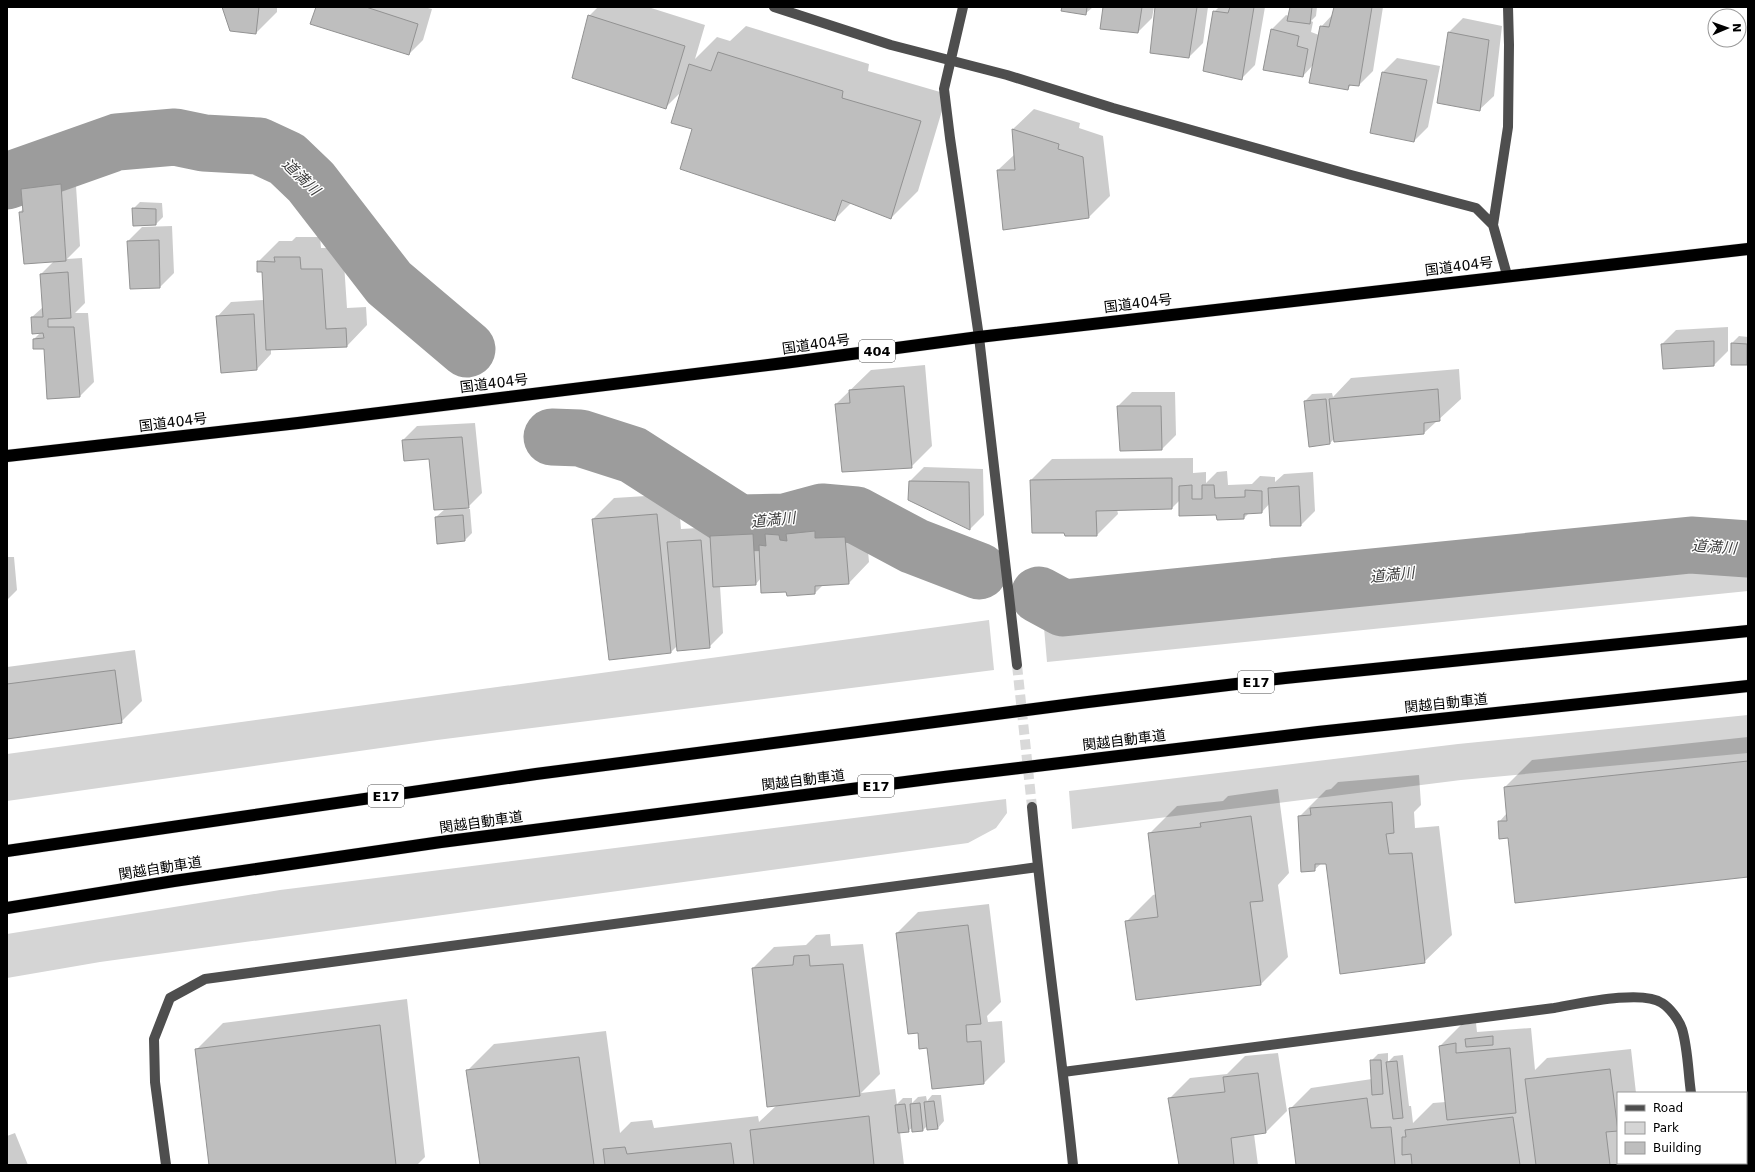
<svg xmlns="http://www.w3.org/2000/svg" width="1755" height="1172" viewBox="0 0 1755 1172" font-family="'DejaVu Sans','Noto Sans JP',sans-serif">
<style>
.green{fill:#d5d5d5}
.shadow{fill:#0003}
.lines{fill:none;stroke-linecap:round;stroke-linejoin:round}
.river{stroke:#9c9c9c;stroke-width:57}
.building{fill:#bebebe;stroke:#929292}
.minor-tunnel{stroke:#d9d9d9;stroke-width:10;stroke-dasharray:10 5;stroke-linecap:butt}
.highway-casing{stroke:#dbdbdb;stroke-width:13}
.minor{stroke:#4e4e4e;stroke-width:10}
.highway{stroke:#000;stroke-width:12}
.labels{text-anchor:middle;stroke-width:3;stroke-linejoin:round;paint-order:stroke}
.shield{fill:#fff;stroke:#4c4c4c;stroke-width:1}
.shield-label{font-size:13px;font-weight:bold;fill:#000}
.street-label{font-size:14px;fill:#000;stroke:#fff}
.water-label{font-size:15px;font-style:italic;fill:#3d3d3d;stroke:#fff}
</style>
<rect width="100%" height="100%" fill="#fff"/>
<path class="green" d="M 1691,550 L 1748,557 L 1748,591 L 1047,662 L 1043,616 Z
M 989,620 L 994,670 L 437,740 L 7,801 L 7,754 Z
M 1748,715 L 1748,753 L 1461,780 L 1072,829 L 1069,791 L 1458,744 Z
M 1006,799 L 1007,813 L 996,828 L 968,843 L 100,962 L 7,978 L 7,934 L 280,890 Z"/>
<path class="shadow" d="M 223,7 L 277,7 L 277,12 L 256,33 Z
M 317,7 L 424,7 L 432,9 L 423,40 L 409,54 Z
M 598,7 L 648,7 L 705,25 L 695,59 L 717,37 L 730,41 L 746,26 L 869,64 L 868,71 L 947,94 L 918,191 L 891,218 L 852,202 L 834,220 L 693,129 L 681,92 L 665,108 L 589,16 Z
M 1063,7 L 1093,7 L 1085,14 Z
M 1104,7 L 1154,7 L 1152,18 L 1138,32 Z
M 1156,7 L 1208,7 L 1203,43 L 1189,57 Z
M 1219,7 L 1265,7 L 1255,65 L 1241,79 L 1214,12 Z
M 1291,7 L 1317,7 L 1316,16 L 1311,21 L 1313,22 L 1311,32 L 1319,35 L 1321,27 L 1333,14 L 1335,7 L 1383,7 L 1373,71 L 1359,85 L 1352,84 L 1347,89 L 1313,65 L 1303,76 L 1264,70 L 1272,29 L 1286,15 L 1289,16 Z
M 1463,18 L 1502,26 L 1494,96 L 1479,110 L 1438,102 L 1449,32 Z
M 1397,58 L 1440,66 L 1428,127 L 1414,141 L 1383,72 Z
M 1034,109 L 1080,123 L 1079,128 L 1103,136 L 1110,196 L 1089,217 L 998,170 L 1015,154 L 1013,129 Z
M 75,171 L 80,246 L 67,259 L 82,258 L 85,303 L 75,313 L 88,313 L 94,382 L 80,396 L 45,348 L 34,339 L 41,332 L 32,317 L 43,307 L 41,274 L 54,261 L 20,212 L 23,209 L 22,189 L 36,175 Z
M 140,202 L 162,203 L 163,217 L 156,224 L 133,209 Z
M 172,226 L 174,273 L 160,287 L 128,241 L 142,227 Z
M 296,237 L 320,237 L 321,248 L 343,248 L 347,308 L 366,307 L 367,325 L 347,346 L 271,348 L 271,354 L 257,369 L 217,317 L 231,302 L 264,300 L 263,271 L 258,262 L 279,241 L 292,241 Z
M 1728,327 L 1728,351 L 1714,365 L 1662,344 L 1676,330 Z
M 1739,336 L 1748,337 L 1747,364 L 1732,364 L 1732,343 Z
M 925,365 L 932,446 L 911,467 L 836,404 L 871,370 Z
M 1459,369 L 1461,399 L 1424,433 L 1335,438 L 1330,443 L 1305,401 L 1312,394 L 1332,393 L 1333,397 L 1351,378 Z
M 1132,392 L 1175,392 L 1176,435 L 1162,449 L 1118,406 Z
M 475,423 L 482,493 L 466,509 L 470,509 L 472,533 L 465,540 L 436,517 L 445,509 L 430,458 L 403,440 L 417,426 Z
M 1193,458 L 1193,473 L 1206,472 L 1206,483 L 1217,472 L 1227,471 L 1228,485 L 1252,484 L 1260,476 L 1275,477 L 1275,482 L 1284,474 L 1313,472 L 1315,511 L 1301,525 L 1270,503 L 1262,512 L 1249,513 L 1244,518 L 1217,514 L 1180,500 L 1172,508 L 1117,509 L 1118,514 L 1097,535 L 1031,480 L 1052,459 Z
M 924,467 L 983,469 L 984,515 L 970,529 L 910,481 Z
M 678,494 L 681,529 L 715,527 L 716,532 L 725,522 L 766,520 L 767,533 L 787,513 L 800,514 L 801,520 L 808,513 L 835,511 L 835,517 L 865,516 L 869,562 L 849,583 L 823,585 L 815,593 L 787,591 L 761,578 L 756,584 L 720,586 L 723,633 L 709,647 L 677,646 L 671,652 L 610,659 L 593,519 L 614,498 Z
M 7,557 L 14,557 L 17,590 L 7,600 Z
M 135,650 L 142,701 L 121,722 L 7,738 L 7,667 Z
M 1748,737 L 1748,876 L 1509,837 L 1499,822 L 1507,813 L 1505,787 L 1532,760 Z
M 1419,775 L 1421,805 L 1414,812 L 1415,828 L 1439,826 L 1452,935 L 1424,962 L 1327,862 L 1322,863 L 1314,870 L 1299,817 L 1326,790 L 1331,789 L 1338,782 Z
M 1278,789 L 1289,873 L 1278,885 L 1288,957 L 1261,984 L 1126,922 L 1153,895 L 1157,894 L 1150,833 L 1177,806 L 1223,801 L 1228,796 Z
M 989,904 L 1001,1002 L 987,1016 L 988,1022 L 1002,1021 L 1005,1062 L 984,1083 L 928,1047 L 919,1032 L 897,933 L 918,912 Z
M 830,934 L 831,946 L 863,944 L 880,1074 L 861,1093 L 895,1089 L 897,1104 L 903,1098 L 912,1098 L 912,1103 L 918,1097 L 926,1096 L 927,1101 L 932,1095 L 941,1095 L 944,1121 L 938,1128 L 928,1125 L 923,1130 L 913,1131 L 913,1127 L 908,1131 L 900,1132 L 904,1165 L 481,1165 L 467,1071 L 494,1044 L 606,1031 L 620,1133 L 631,1122 L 652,1120 L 654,1128 L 758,1116 L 759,1122 L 777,1105 L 753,968 L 774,947 L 806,945 L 816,935 Z
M 407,999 L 425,1157 L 417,1165 L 211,1165 L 196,1050 L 223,1023 Z
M 1476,1023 L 1477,1032 L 1531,1028 L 1535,1070 L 1547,1058 L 1631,1049 L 1636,1093 L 1618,1093 L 1618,1163 L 1633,1163 L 1633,1165 L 1297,1165 L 1290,1109 L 1311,1088 L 1372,1079 L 1371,1061 L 1378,1054 L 1388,1053 L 1388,1062 L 1394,1056 L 1403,1055 L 1409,1106 L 1411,1106 L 1413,1123 L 1433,1103 L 1446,1102 L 1440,1046 L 1461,1025 Z
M 1278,1053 L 1287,1111 L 1266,1132 L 1254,1134 L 1258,1165 L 1180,1165 L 1169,1099 L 1190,1078 L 1227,1074 L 1245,1056 Z
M 15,1133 L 28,1165 L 7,1165 L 7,1136 Z"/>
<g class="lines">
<path class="river" d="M 7,181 L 117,142 L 175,137 L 204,143 L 259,146 L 287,159 L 311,182 L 389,283 L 467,349
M 552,437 L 580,438 L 633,455 L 739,523 L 785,522 L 822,512 L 856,515 L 914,546 L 979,571
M 1039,595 L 1063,608 L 1691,545 L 1748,549"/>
</g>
<path class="building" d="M 222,7 L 259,7 L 256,34 L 230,31 Z
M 316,7 L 366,7 L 418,24 L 409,55 L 310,24 Z
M 1062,7 L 1087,7 L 1086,15 L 1061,11 Z
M 1103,7 L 1142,7 L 1138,33 L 1100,29 Z
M 1155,7 L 1197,7 L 1189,58 L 1150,53 Z
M 1230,7 L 1254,7 L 1242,80 L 1203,71 L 1213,11 L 1228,13 Z
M 1290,7 L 1312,7 L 1310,24 L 1287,21 Z
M 1334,7 L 1372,7 L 1359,86 L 1349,85 L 1348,90 L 1309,83 L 1320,26 L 1329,27 Z
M 588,15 L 685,46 L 666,109 L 572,78 Z
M 1271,29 L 1299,36 L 1297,46 L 1308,49 L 1303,77 L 1263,70 Z
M 1448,32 L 1489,40 L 1480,111 L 1437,103 Z
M 718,52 L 843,91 L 842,98 L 921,121 L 891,219 L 842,200 L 835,221 L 680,169 L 692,129 L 671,123 L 689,64 L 711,71 Z
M 1382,72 L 1427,80 L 1414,142 L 1370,133 Z
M 1012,129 L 1059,144 L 1058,149 L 1083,157 L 1089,218 L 1003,230 L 997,170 L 1015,170 Z
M 61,184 L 66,261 L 24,264 L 19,212 L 23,212 L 21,189 Z
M 132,208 L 156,209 L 156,225 L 133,226 Z
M 159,240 L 160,288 L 130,289 L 127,241 Z
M 274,257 L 300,257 L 301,269 L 322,269 L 326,329 L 346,328 L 347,347 L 266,350 L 262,272 L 257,272 L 257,261 L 275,262 Z
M 68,272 L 71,318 L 48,319 L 48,327 L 74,327 L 80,397 L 47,399 L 44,349 L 33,349 L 33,339 L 44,338 L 43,333 L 32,334 L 31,317 L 43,317 L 40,274 Z
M 254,314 L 257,370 L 221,373 L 216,316 Z
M 1714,341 L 1714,366 L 1663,369 L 1661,344 Z
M 1731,343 L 1747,344 L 1747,365 L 1731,365 Z
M 904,386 L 912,468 L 842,472 L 835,404 L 850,403 L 849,390 Z
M 1438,389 L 1440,421 L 1424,423 L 1424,434 L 1334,442 L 1329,399 Z
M 1326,399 L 1330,444 L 1309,447 L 1304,401 Z
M 1117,406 L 1161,406 L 1162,450 L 1120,451 Z
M 462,437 L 469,508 L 434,510 L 429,459 L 404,461 L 402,440 Z
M 1172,478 L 1172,509 L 1096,511 L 1097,536 L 1065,536 L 1064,533 L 1032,533 L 1030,480 Z
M 909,481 L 969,482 L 970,530 L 908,500 Z
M 1192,485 L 1192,499 L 1202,499 L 1202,485 L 1214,485 L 1215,498 L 1245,497 L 1245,490 L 1262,491 L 1262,513 L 1244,514 L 1244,519 L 1217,520 L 1216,515 L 1179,516 L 1179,486 Z
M 1299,486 L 1301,526 L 1270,526 L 1268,488 Z
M 657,514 L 671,653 L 609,660 L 592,519 Z
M 463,515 L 465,541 L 437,544 L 435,517 Z
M 815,531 L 815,538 L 845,537 L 849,584 L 815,586 L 815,594 L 787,596 L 786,592 L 761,593 L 759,545 L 766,546 L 765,534 L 779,535 L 780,540 L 787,541 L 786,534 Z
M 753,534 L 756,585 L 713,587 L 710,536 Z
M 701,540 L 710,648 L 677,651 L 667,542 Z
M 115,670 L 122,723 L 7,739 L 7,684 Z
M 1748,761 L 1748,877 L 1515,903 L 1508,838 L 1499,839 L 1498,821 L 1507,821 L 1504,787 Z
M 1392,802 L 1394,833 L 1386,834 L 1389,854 L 1412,853 L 1425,963 L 1340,974 L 1326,864 L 1315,864 L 1315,871 L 1301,872 L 1298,816 L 1311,815 L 1310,808 Z
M 1251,816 L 1263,901 L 1250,902 L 1261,985 L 1136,1000 L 1125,921 L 1158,917 L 1148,833 L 1201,827 L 1200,823 Z
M 968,925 L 981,1024 L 966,1025 L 967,1042 L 981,1041 L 984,1084 L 932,1089 L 927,1048 L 919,1049 L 918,1033 L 908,1034 L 896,933 Z
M 809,955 L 810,966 L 843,964 L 860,1096 L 767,1107 L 752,968 L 793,965 L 794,956 Z
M 380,1025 L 396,1165 L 209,1165 L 195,1049 Z
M 1493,1036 L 1493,1045 L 1466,1047 L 1465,1039 Z
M 1456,1043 L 1456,1053 L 1510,1048 L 1516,1113 L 1447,1120 L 1439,1046 Z
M 579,1057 L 594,1165 L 480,1165 L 466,1070 Z
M 1370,1060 L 1381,1060 L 1383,1094 L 1372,1095 Z
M 1397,1061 L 1403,1118 L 1393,1119 L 1386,1062 Z
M 1610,1069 L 1618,1131 L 1606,1132 L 1610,1165 L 1536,1165 L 1525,1079 Z
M 1258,1073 L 1266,1133 L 1231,1138 L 1234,1165 L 1179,1165 L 1168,1098 L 1225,1092 L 1223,1077 Z
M 1367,1098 L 1371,1128 L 1391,1127 L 1395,1165 L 1296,1165 L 1289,1108 Z
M 934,1101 L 938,1129 L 927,1130 L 924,1102 Z
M 920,1103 L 923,1131 L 912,1132 L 910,1104 Z
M 905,1104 L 909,1132 L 898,1133 L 895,1105 Z
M 869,1116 L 874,1165 L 754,1165 L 750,1130 Z
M 1513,1117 L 1520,1165 L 1408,1165 L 1412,1165 L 1411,1154 L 1402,1155 L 1402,1137 L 1406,1137 L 1405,1130 Z
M 731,1143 L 734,1165 L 605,1165 L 603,1149 L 625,1147 L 627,1154 Z"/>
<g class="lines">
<path class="minor-tunnel" d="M 1017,665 L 1032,807"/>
<defs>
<path id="highway" d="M 7,456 L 298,423 L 784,363 L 979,337 L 1748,249
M 7,851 L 536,774 L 1088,702 L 1285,678 L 1748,631
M 7,908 L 174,881 L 441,842 L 944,777 L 1318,732 L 1748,686"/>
</defs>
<use href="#highway" class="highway-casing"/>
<path class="minor" d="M 774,7 L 891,45 L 1007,75 L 1113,108 L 1351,175 L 1476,208 L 1493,225 L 1507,275
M 963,7 L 944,89 L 950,138 L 979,337 L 1017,665
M 1493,225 L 1508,127 L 1509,45 L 1508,7
M 1032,807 C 1043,927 1061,1046 1073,1165
M 1063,1072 L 1554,1008 C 1578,1004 1642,989 1662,1003 C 1670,1008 1679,1020 1682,1029 C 1688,1049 1688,1072 1691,1093
M 1701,1163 L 1701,1165
M 166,1165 L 155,1082 L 154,1039 L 170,998 L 205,979 L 1038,867"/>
<use href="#highway" class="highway"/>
</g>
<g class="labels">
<g class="shield">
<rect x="859" y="340" width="36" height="22" rx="3"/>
<rect x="1238" y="671" width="36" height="22" rx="3"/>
<rect x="858" y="775" width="36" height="22" rx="3"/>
<rect x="368" y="785" width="36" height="22" rx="3"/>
</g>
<g class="shield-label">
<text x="877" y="356">404</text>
<text x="1256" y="687">E17</text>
<text x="876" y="791">E17</text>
<text x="386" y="801">E17</text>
</g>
<g class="street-label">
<text transform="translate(1459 266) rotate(-7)" y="5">国道404号</text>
<text transform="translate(1138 303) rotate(-7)" y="5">国道404号</text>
<text transform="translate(816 344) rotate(-8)" y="5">国道404号</text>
<text transform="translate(494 383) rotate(-7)" y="5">国道404号</text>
<text transform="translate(173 422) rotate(-7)" y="5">国道404号</text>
<text transform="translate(1446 703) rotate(-6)" y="5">関越自動車道</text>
<text transform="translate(1124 740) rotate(-7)" y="5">関越自動車道</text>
<text transform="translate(803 780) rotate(-7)" y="5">関越自動車道</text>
<text transform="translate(481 822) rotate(-8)" y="5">関越自動車道</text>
<text transform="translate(160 868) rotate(-9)" y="5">関越自動車道</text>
</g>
<g class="water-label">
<text transform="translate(301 177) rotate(44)" y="5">道満川</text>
<text transform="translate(773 520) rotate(-6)" y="5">道満川</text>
<text transform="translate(1714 547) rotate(4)" y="5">道満川</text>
<text transform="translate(1392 575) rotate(-6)" y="5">道満川</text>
</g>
</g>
<rect width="1755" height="1172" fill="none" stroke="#000000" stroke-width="16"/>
<rect x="1617" y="1092" width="130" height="72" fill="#ffffff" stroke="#999999"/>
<rect x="1625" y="1105" width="20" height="6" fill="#4e4e4e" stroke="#999999"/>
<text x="1653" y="1112" font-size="12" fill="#000000">Road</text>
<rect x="1625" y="1122" width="20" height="12" fill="#d5d5d5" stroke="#999999"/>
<text x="1653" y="1132" font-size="12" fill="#000000">Park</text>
<rect x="1625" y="1142" width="20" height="12" fill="#bebebe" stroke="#999999"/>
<text x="1653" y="1152" font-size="12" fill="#000000">Building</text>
<g transform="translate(1727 28) rotate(88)"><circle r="19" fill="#ffffff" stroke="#999999"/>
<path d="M0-3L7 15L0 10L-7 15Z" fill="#000000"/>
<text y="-6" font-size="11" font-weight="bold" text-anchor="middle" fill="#000000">N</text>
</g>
</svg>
